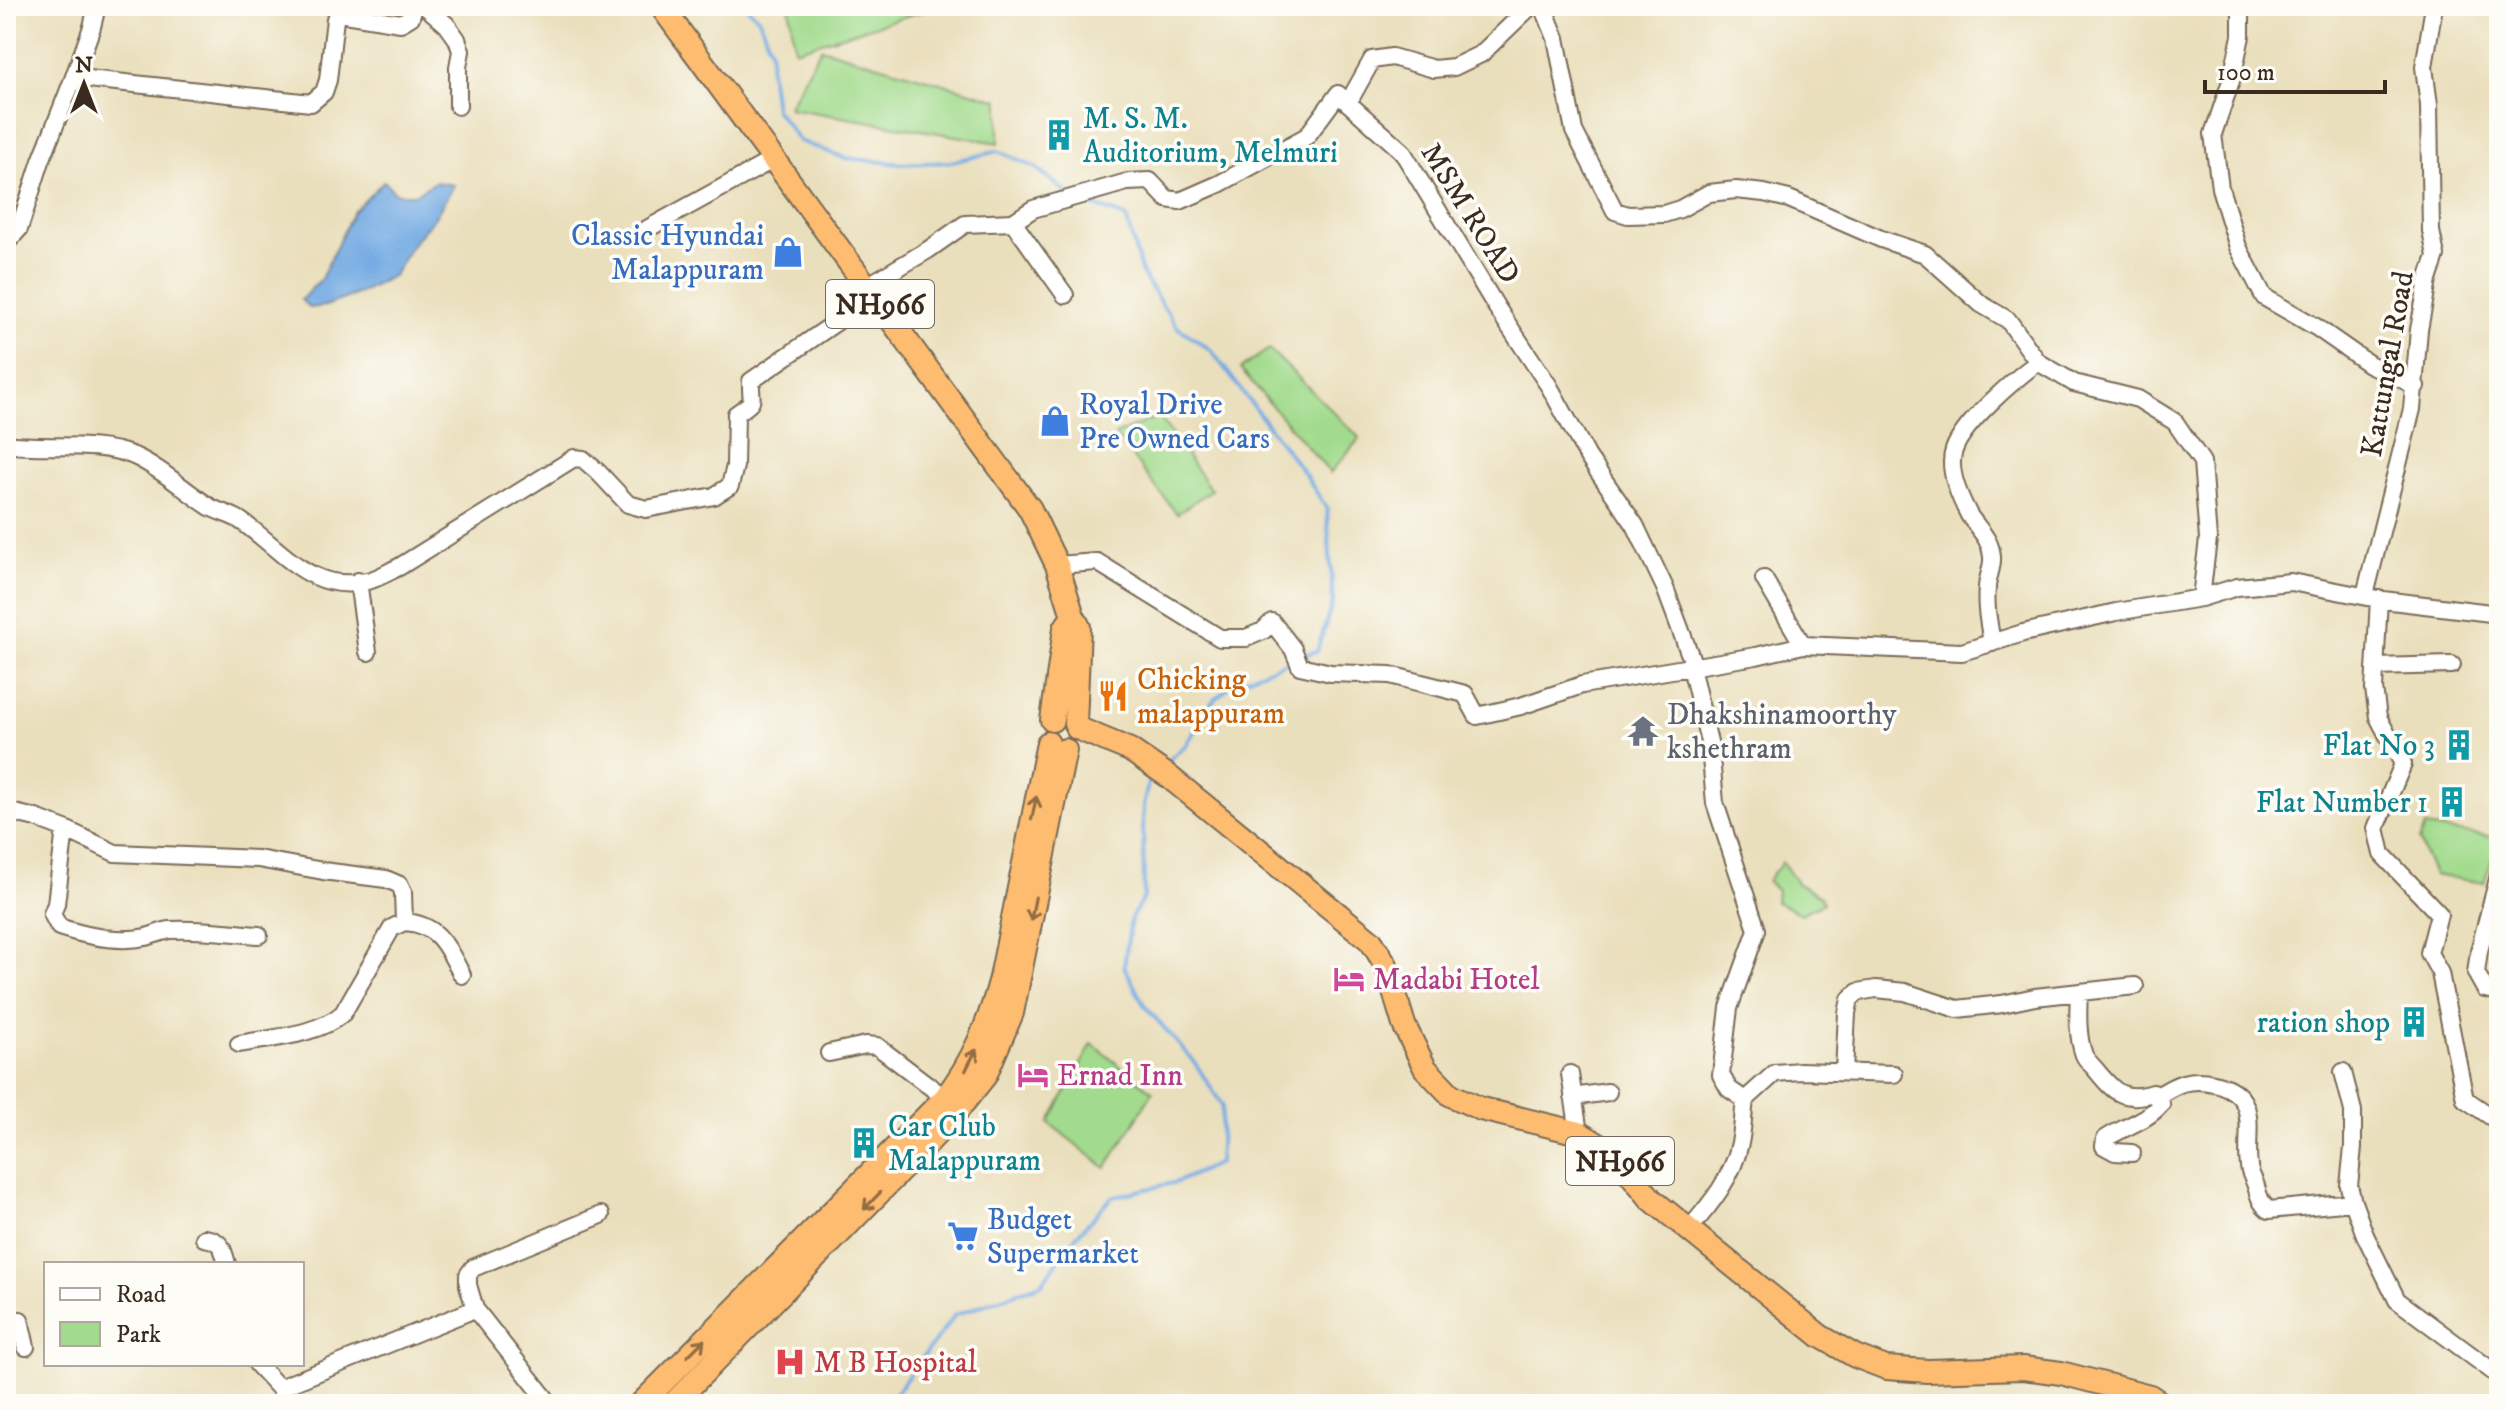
<svg xmlns="http://www.w3.org/2000/svg" width="2505" height="1410" viewBox="0 0 2505 1410" font-family="'IM FELL DW Pica',serif">
<style>
.green{fill:#a2db8d;stroke:#6e8256;stroke-width:2}
.water{fill:#74abe3;stroke:#586a80;stroke-width:2}
.lines{fill:none;stroke-linecap:round;stroke-linejoin:round}
.stream{stroke:#74abe3;stroke-width:4}
.minor-casing{stroke:#786955;stroke-width:20}
.highway-casing{stroke:#786955;stroke-width:26}
.minor{stroke:#fff;stroke-width:16}
.highway{stroke:#fdbc70;stroke-width:22}
.oneway{stroke:#926c43}
.labels{text-anchor:middle;stroke-width:7;stroke-linejoin:round;paint-order:stroke}
.shield{fill:#fdfcf7;stroke:#75695f;stroke-width:2}
.shield-label{font-size:28px;font-weight:bold;fill:#3b2a1e}
.culture-label{font-size:30px;fill:#0d838f;stroke:#fdfcf7;text-anchor:end}
.street-label{font-size:30px;fill:#3b2a1e;stroke:#fdfcf7}
.shop-label{font-size:30px;fill:#366cbe;stroke:#fdfcf7;text-anchor:start}
.food-label{font-size:30px;fill:#c56008;stroke:#fdfcf7;text-anchor:start}
.worship-label{font-size:30px;fill:#5b616d;stroke:#fdfcf7;text-anchor:start}
.hotel-label{font-size:30px;fill:#b23c85;stroke:#fdfcf7;text-anchor:start}
.health-label{font-size:30px;fill:#be3a42;stroke:#fdfcf7;text-anchor:start}
</style>
<rect width="100%" height="100%" fill="#fdfcf7"/>
<filter id="ink" filterUnits="userSpaceOnUse"><feTurbulence type="fractalNoise" baseFrequency=".0125" numOctaves="2"/><feDisplacementMap in="SourceGraphic" scale="16" xChannelSelector="R" yChannelSelector="G"/><feConvolveMatrix kernelMatrix="1 2 1 2 8 2 1 2 1" color-interpolation-filters="sRGB"/></filter>
<filter id="wash" filterUnits="userSpaceOnUse"><feTurbulence type="fractalNoise" baseFrequency=".006" numOctaves="4" result="noise"/><feDisplacementMap in="SourceGraphic" scale="32" xChannelSelector="R" yChannelSelector="G"/><feGaussianBlur stdDeviation="1.8" result="paint"/><feColorMatrix in="noise" values="0 0 0 0 0 0 0 0 0 0 0 0 0 0 0 0 0 1.4 0 .05"/><feComposite in="paint" operator="in"/></filter>
<g filter="url(#wash)">
<rect width="100%" height="100%" fill="#eadfbc"/>
<path class="green" d="M 789,6 L 937,6 L 937,7 L 795,50 Z
M 821,48 L 999,100 L 999,143 L 788,108 Z
M 1269,349 L 1360,438 L 1330,473 L 1240,369 Z
M 1159,416 L 1211,490 L 1177,514 L 1115,435 Z
M 2425,827 L 2499,838 L 2484,883 L 2434,875 L 2419,841 Z
M 1782,862 L 1798,884 L 1821,896 L 1823,903 L 1801,914 L 1776,902 L 1777,891 L 1767,881 Z
M 1092,1044 L 1153,1092 L 1106,1168 L 1049,1123 Z"/>
<path class="water" d="M 384,181 L 396,194 L 415,194 L 435,182 L 454,185 L 435,217 L 412,244 L 394,275 L 360,293 L 325,306 L 310,308 L 301,300 L 321,279 L 353,212 Z"/>
<g class="lines">
<path class="stream" d="M 745,6 L 759,18 L 771,51 L 770,70 L 775,109 L 799,141 L 845,158 L 902,164 L 951,162 L 998,151 L 1036,168 L 1067,193
M 1082,201 L 1126,217 L 1142,274 L 1177,327 L 1211,350 L 1306,476 L 1327,509 L 1333,601 L 1317,651 L 1302,656
M 1163,765 L 1186,745 L 1212,702 L 1232,684 L 1294,659
M 887,1404 L 955,1315 L 1041,1284 L 1078,1234 L 1112,1197 L 1177,1182 L 1219,1163 L 1222,1105 L 1195,1063 L 1144,1005 L 1124,966 L 1131,918 L 1144,897 L 1143,806 L 1150,776 L 1153,773"/>
</g>
</g>
<g filter="url(#ink)">
<g class="lines">
<defs>
<path id="minor" d="M 425,6 L 447,25 L 457,39 L 461,51 L 458,67 L 458,106
M 1543,6 L 1556,38 L 1574,131 L 1615,211 L 1628,215 L 1664,214 L 1680,209 L 1709,193 L 1736,190 L 1764,193 L 1789,199 L 1881,239 L 1925,254 L 1981,304 L 2008,320 L 2038,362 L 2074,383 L 2138,399 L 2175,422 L 2202,462 L 2208,539 L 2201,598
M 2241,6 L 2241,36 L 2232,78 L 2213,134 L 2220,188 L 2238,247 L 2264,297 L 2316,327 L 2369,364 L 2416,386
M 72,82 L 92,27 L 97,6
M 1348,103 L 1372,60 L 1392,57 L 1434,69 L 1454,67 L 1481,54 L 1531,6
M 1013,222 L 1033,209 L 1127,182 L 1150,181 L 1167,199 L 1180,201 L 1219,184 L 1307,136 L 1338,94 L 1402,151 L 1497,308 L 1549,386 L 1588,457 L 1635,525 L 1665,588 L 1694,666
M 647,229 L 774,159
M 6,239 L 10,239 L 19,229 L 41,161 L 72,82 L 79,78 L 311,103 L 324,92 L 328,80 L 335,19 L 338,13 L 401,23 L 411,17 L 414,6
M 867,286 L 928,250 L 965,224 L 1013,222 L 1065,295
M 6,444 C 47,450 94,440 134,456 C 161,468 185,491 210,507 C 219,512 229,514 238,519 C 281,547 311,597 371,580 C 380,577 390,571 399,567 L 574,458 L 583,459 L 598,472 L 628,504 L 646,509 L 714,496 L 730,486 L 735,466 L 736,414 C 758,399 750,404 751,381 L 874,296
M 1057,565 L 1097,562 L 1220,638 L 1246,638 L 1263,631 L 1272,622 L 1293,649 L 1300,666 L 1331,673 L 1390,675 L 1465,694 L 1477,716 L 1521,706 L 1582,685 L 1756,656 L 1803,645 L 1962,652 L 2023,633 L 2116,612 L 2201,598 L 2237,587 L 2291,582 L 2383,600 L 2499,614
M 1764,579 L 1803,645
M 358,581 L 368,652
M 2365,595 L 2412,409 L 2419,330 L 2428,280 L 2436,256 L 2431,231 L 2429,105 L 2424,67 L 2434,6
M 2379,599 L 2374,689 L 2378,717 L 2403,764 L 2376,828 L 2382,854 L 2439,914 L 2429,953 L 2440,973 L 2465,1099 L 2499,1122
M 1992,643 C 1989,624 1985,607 1987,588 C 1987,578 1993,567 1992,557 C 1991,539 1978,529 1969,515 C 1960,498 1947,469 1954,450 C 1963,423 2015,379 2038,362
M 1691,667 L 1710,746 L 1715,803 L 1757,930 L 1729,1008 L 1721,1075 L 1729,1089 L 1745,1100 L 1775,1073 L 1800,1071 L 1894,1074
M 2375,667 L 2452,665
M 6,811 L 36,818 L 65,829 L 115,853 L 258,859 L 323,871 L 386,879 L 400,885 L 403,892 L 404,922 C 439,924 447,947 462,975
M 65,829 L 56,904 L 52,914 L 59,927 C 86,936 117,943 146,937 C 154,935 162,931 170,930 C 199,928 230,933 259,935
M 2499,875 L 2479,951 L 2476,973 L 2485,989 L 2499,992
M 2079,992 C 2078,1012 2077,1037 2084,1055 C 2086,1060 2092,1065 2096,1070 C 2114,1092 2123,1102 2153,1093 L 2161,1104 C 2146,1122 2124,1126 2105,1139 L 2104,1146 L 2115,1152 L 2132,1153
M 239,1044 C 271,1038 319,1035 343,1013 L 392,928 L 404,922
M 829,1053 L 866,1045 L 877,1046 L 945,1098
M 1844,1072 L 1847,1013 L 1850,999 L 1858,992 L 1876,989 L 1905,992 L 1957,1009 L 2002,1004 L 2035,997 L 2135,986
M 2343,1072 L 2353,1111 L 2353,1147 L 2349,1186 L 2353,1202 L 2365,1235 L 2397,1300 L 2499,1376
M 1570,1074 L 1579,1133
M 1573,1097 L 1608,1092
M 2156,1097 C 2176,1084 2190,1077 2214,1083 C 2263,1095 2244,1132 2249,1166 C 2249,1172 2253,1178 2255,1183 C 2259,1195 2259,1202 2269,1210 L 2353,1202
M 1689,1229 C 1711,1204 1733,1177 1740,1143 C 1743,1129 1743,1114 1745,1100
M 204,1238 C 221,1240 223,1248 227,1264
M 6,1319 L 20,1320 L 26,1347
M 257,1364 L 282,1391 L 288,1404
M 279,1388 L 475,1309
M 550,1404 L 475,1309 L 468,1285 L 468,1275 L 473,1268 L 601,1215"/>
<path id="highway" d="M 661,6 L 1030,509 L 1057,565 L 1073,616 L 1079,627 L 1075,724
M 1052,720 L 1065,628 L 1073,616
M 1077,728 L 1130,750 L 1168,776 L 1371,941 L 1386,965 L 1404,1025 L 1425,1068 L 1451,1095 L 1481,1109 L 1579,1133 L 1615,1155 L 1651,1199 L 1820,1336 L 1855,1356 L 1886,1368 L 1927,1371 L 2023,1368 L 2061,1373 L 2150,1396 L 2162,1404
M 641,1404 L 945,1098 C 973,1062 989,1023 1001,978 L 1048,743
M 673,1404 L 949,1121 L 985,1076 L 1012,1013 L 1065,750"/>
</defs>
<use href="#minor" class="minor-casing"/>
<use href="#highway" class="highway-casing"/>
<use href="#minor" class="minor"/>
<use href="#highway" class="highway"/>
</g>
<defs><path id="oneway-shaft" d="M-6 0H5M1.5-3L5.5 0L1.5 3" fill="none" stroke-width="1.6" stroke-linecap="round" stroke-linejoin="round" transform="scale(2)"/></defs>
<g class="oneway">
<use href="#oneway-shaft" transform="translate(1034 808) rotate(-78)"/>
<use href="#oneway-shaft" transform="translate(1033 909) rotate(101)"/>
<use href="#oneway-shaft" transform="translate(971 1060) rotate(-63)"/>
<use href="#oneway-shaft" transform="translate(872 1201) rotate(134)"/>
<use href="#oneway-shaft" transform="translate(696 1348) rotate(-45)"/>
</g>
</g>
<defs>
<symbol id="building-bare" viewBox="-9 -9 18 18"><path d="M-4-6H4V6H1V3H-1V6H-4ZM-2.5-4.3h1.7v1.8h-1.7ZM.8-4.3h1.7v1.8H.8ZM-2.5-1h1.7V.8h-1.7ZM.8-1h1.7V.8H.8Z" fill="#0f9aa8" stroke="#fdfcf7" stroke-width="2.5" paint-order="stroke"/></symbol>
<symbol id="shop-bare" viewBox="-9 -9 18 18"><path d="M-5-2.5h2.3a2.7 3.5 0 0 1 5.4 0H5L5.5 6h-11ZM-1.5-2.5h3a1.5 2.3 0 0 0-3 0Z" fill="#3f7fe0" stroke="#fdfcf7" stroke-width="2.5" paint-order="stroke"/></symbol>
<symbol id="restaurant-bare" viewBox="-9 -9 18 18"><path d="M-5-6h1v4h1v-4h1v4h1v-4h1v5L-1.5 .5V6h-2V.5L-5-1ZM5-6V6H3V1.5H1.5Q1.5-4 5-6Z" fill="#e8710a" stroke="#fdfcf7" stroke-width="2.5" paint-order="stroke"/></symbol>
<symbol id="temple-bare" viewBox="-9 -9 18 18"><path d="M0-6L5-2H3V0L6.5 2.5H4V6H1.5V3h-3V6H-4V2.5H-6.5L-3 0V-2H-5Z" fill="#6b7280" stroke="#fdfcf7" stroke-width="2.5" paint-order="stroke"/></symbol>
<symbol id="hotel-bare" viewBox="-9 -9 18 18"><path d="M-6-4.5h1.5V1H6V5H4.5V3h-9V5H-6ZM-4 0a1.8 1.8 0 1 1 3.6 0ZM.5 0V-2.5h3Q6-2.5 6 0Z" fill="#d1479c" stroke="#fdfcf7" stroke-width="2.5" paint-order="stroke"/></symbol>
<symbol id="supermarket-bare" viewBox="-9 -9 18 18"><path d="M-6-5.5h2.5l.6 2H6L4.5 2H-2.5L-4.4-4H-6ZM-1.5 3.2a1.3 1.3 0 1 0 .1 0ZM3 3.2a1.3 1.3 0 1 0 .1 0Z" fill="#3f7fe0" stroke="#fdfcf7" stroke-width="2.5" paint-order="stroke"/></symbol>
<symbol id="hospital-bare" viewBox="-9 -9 18 18"><path d="M-5-5h3v3.5h4V-5h3V5h-3V1.5h-4V5h-3Z" fill="#e0444e" stroke="#fdfcf7" stroke-width="2.5" paint-order="stroke"/></symbol>
</defs>
<g fill-rule="evenodd">
<use href="#building-bare" x="1037" y="113" width="44" height="44"/>
<use href="#shop-bare" x="766" y="230" width="44" height="44"/>
<use href="#shop-bare" x="1033" y="399" width="44" height="44"/>
<use href="#restaurant-bare" x="1091" y="674" width="44" height="44"/>
<use href="#temple-bare" x="1621" y="709" width="44" height="44"/>
<use href="#building-bare" x="2437" y="723" width="44" height="44"/>
<use href="#building-bare" x="2430" y="780" width="44" height="44"/>
<use href="#hotel-bare" x="1327" y="957" width="44" height="44"/>
<use href="#building-bare" x="2392" y="1000" width="44" height="44"/>
<use href="#hotel-bare" x="1011" y="1053" width="44" height="44"/>
<use href="#building-bare" x="842" y="1121" width="44" height="44"/>
<use href="#supermarket-bare" x="941" y="1214" width="44" height="44"/>
<use href="#hospital-bare" x="768" y="1340" width="44" height="44"/>
</g>
<g class="labels">
<g class="shield">
<rect x="826" y="280" width="108" height="48" rx="6"/>
<rect x="1566" y="1137" width="108" height="48" rx="6"/>
</g>
<g class="shield-label">
<text x="880" y="314">NH966</text>
<text x="1620" y="1171">NH966</text>
</g>
<g class="culture-label">
<text x="1083" y="128" text-anchor="start">M. S. M.<tspan x="1083" dy="34">Auditorium, Melmuri</tspan></text>
<text x="2435" y="755">Flat No 3</text>
<text x="2428" y="812">Flat Number 1</text>
<text x="2390" y="1032">ration shop</text>
<text x="888" y="1136" text-anchor="start">Car Club<tspan x="888" dy="34">Malappuram</tspan></text>
</g>
<g class="street-label">
<text transform="translate(1471 213) rotate(58)" y="10">MSM ROAD</text>
<text transform="translate(2387 364) rotate(-80)" y="10">Kattungal Road</text>
</g>
<g class="shop-label">
<text x="764" y="245" text-anchor="end">Classic Hyundai<tspan x="764" dy="34">Malappuram</tspan></text>
<text x="1079" y="414">Royal Drive<tspan x="1079" dy="34">Pre Owned Cars</tspan></text>
<text x="987" y="1229">Budget<tspan x="987" dy="34">Supermarket</tspan></text>
</g>
<g class="food-label">
<text x="1137" y="689">Chicking<tspan x="1137" dy="34">malappuram</tspan></text>
</g>
<g class="worship-label">
<text x="1667" y="724">Dhakshinamoorthy<tspan x="1667" dy="34">kshethram</tspan></text>
</g>
<g class="hotel-label">
<text x="1373" y="989">Madabi Hotel</text>
<text x="1057" y="1085">Ernad Inn</text>
</g>
<g class="health-label">
<text x="814" y="1372">M B Hospital</text>
</g>
</g>
<rect width="2505" height="1410" fill="none" stroke="#fdfcf7" stroke-width="32"/>
<rect x="44" y="1262" width="260" height="104" fill="#fdfcf7" stroke="#afa8a0" stroke-width="2"/>
<rect x="60" y="1288" width="40" height="12" fill="#ffffff" stroke="#afa8a0" stroke-width="2"/>
<text x="116" y="1302" font-size="24" fill="#3b2a1e">Road</text>
<rect x="60" y="1322" width="40" height="24" fill="#a2db8d" stroke="#afa8a0" stroke-width="2"/>
<text x="116" y="1342" font-size="24" fill="#3b2a1e">Park</text>
<g transform="translate(84 84)" stroke="#fdfcf7" stroke-width="6" paint-order="stroke">
<path d="M0-6L14 30L0 20L-14 30Z" fill="#3b2a1e"/>
<text y="-12" font-size="22" font-weight="bold" text-anchor="middle" fill="#3b2a1e">N</text>
</g>
<path d="M2205 80v12h180v-12" fill="none" stroke="#3b2a1e" stroke-width="4"/>
<text x="2217" y="80" font-size="24" fill="#3b2a1e" stroke="#fdfcf7" stroke-width="6" paint-order="stroke">100 m</text>
</svg>
